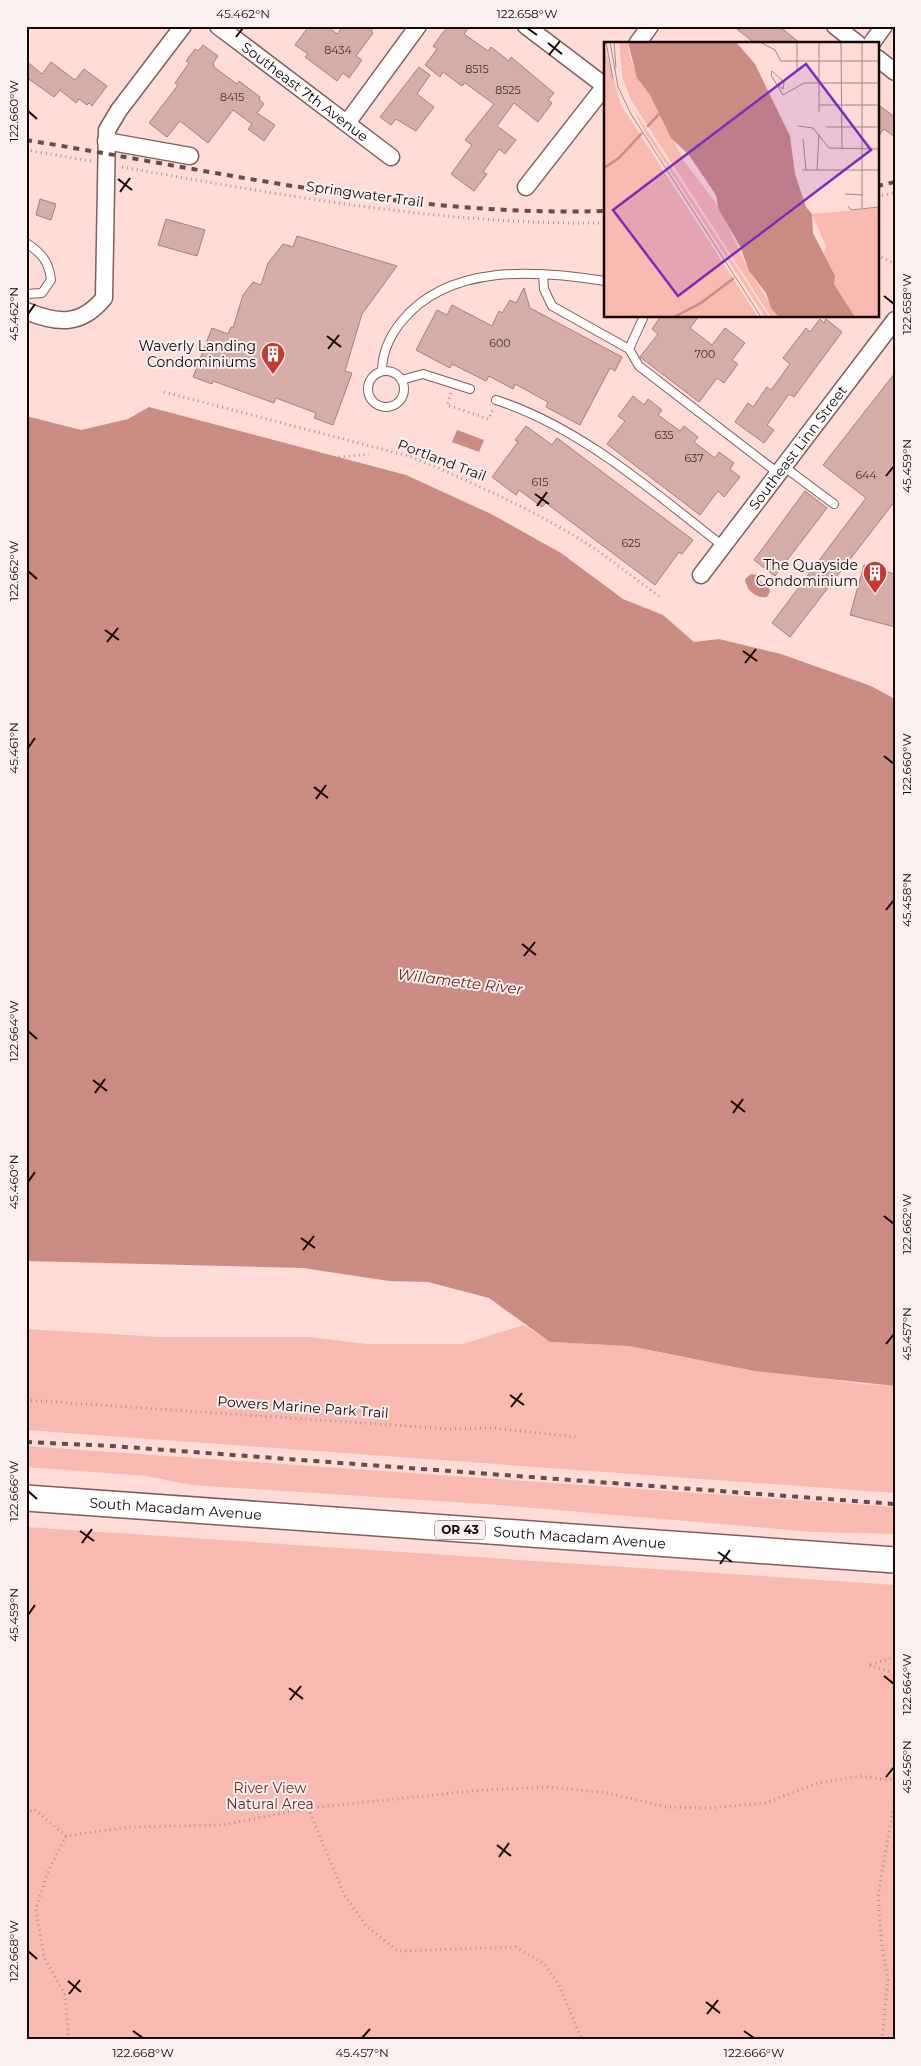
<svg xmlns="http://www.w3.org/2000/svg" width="921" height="2066" viewBox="0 0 921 2066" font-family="Montserrat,sans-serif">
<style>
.green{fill:#f8b9b0}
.water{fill:#c98b82}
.building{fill:#d5aca6;stroke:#a57f79}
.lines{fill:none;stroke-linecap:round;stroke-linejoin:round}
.lane-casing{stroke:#825d58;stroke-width:10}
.street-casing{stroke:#825d58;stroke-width:19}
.primary-casing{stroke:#825d58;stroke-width:28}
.path{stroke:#ad928e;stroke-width:3;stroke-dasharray:1 4;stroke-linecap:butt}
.lane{stroke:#fff;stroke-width:8}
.street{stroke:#fff;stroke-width:16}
.primary{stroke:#fff;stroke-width:25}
.rail{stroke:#634e4c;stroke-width:4;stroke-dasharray:6 6;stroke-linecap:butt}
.ticks{fill:none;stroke:#140706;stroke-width:2}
.labels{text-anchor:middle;stroke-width:4;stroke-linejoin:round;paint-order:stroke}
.number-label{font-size:11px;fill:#44302e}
.shield{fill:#f9f0ef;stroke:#594d4c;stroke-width:1}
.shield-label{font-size:12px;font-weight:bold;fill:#140706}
.street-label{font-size:14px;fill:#140706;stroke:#f9f0ef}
.poi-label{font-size:14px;fill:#140706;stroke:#f9f0ef;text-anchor:end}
.park-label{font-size:14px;fill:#71261f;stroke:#f9f0ef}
.water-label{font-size:15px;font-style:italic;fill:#70251f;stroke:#f9f0ef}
.inset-river{fill:none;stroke:#c98b82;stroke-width:2.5}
.inset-road{fill:none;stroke:#a18783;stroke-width:1}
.view{fill:#7b2cbf;fill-opacity:0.15;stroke:#7b2cbf;stroke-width:2.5}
.inset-edge{fill:none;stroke:#140706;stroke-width:2.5}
.neatline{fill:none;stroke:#140706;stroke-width:2}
.ticks-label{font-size:12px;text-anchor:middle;fill:#140706}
</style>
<rect width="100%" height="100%" fill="#ffdcd7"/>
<path class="green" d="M 524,1325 L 550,1342 L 629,1346 L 682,1357 L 861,1384 L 895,1386 L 895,1493 L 26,1430 L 26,1329 L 160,1337 L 309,1337 L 368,1344 L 463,1344 Z
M 26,1446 L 895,1507 L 895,1534 L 814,1532 L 499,1505 L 192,1485 L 146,1476 L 26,1467 Z
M 26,1527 L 895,1585 L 895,2040 L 26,2040 Z"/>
<path class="water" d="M 149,407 L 406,475 L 491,514 L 561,553 L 623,599 L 663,615 L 694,642 L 719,639 L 781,654 L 871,686 L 895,699 L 895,1386 L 755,1371 L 629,1346 L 550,1342 L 489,1298 L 428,1282 L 389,1281 L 303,1268 L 26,1261 L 26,416 L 81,430 L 128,419 Z
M 457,430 L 484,440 L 479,452 L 452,442 Z
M 751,574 L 757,575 L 761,582 L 769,587 L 770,592 L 767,597 C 756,599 746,590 745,579 Z"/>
<path class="building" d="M 309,26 L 327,26 L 337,34 L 343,26 L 375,26 L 371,31 L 373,33 L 356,56 L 362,60 L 349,78 L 343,73 L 337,81 L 305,57 L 308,54 L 295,45 Z
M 448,26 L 470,26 L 464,34 L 488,51 L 491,47 L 509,61 L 511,57 L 554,93 L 548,100 L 552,103 L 538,122 L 514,103 L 497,126 L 516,140 L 505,154 L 499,149 L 483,172 L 487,174 L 474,191 L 451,174 L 472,145 L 465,140 L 494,104 L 465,83 L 462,86 L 443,72 L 440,77 L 425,65 L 437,49 L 433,46 Z
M 733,26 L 779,26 L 801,44 L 756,44 Z
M 203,45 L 218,56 L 213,63 L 214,67 L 237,84 L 239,81 L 260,97 L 259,99 L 264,104 L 257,113 L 275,125 L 264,141 L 248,129 L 252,124 L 233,110 L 208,143 L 180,121 L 167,137 L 149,123 L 178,85 L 175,83 L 189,63 L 186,61 L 195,49 L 198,51 Z
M 26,61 L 42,74 L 51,62 L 75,80 L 84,69 L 107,86 L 92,106 L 89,103 L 87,105 L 79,99 L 76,103 L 60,90 L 54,97 L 26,77 Z
M 419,67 L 430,75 L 417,94 L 434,107 L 416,131 L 396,119 L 391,125 L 380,117 Z
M 877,104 L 895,117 L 895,137 L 884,129 L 877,138 Z
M 40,199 L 56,204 L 51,220 L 36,215 Z
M 166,219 L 205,230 L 197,256 L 158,245 Z
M 297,236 L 397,266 L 362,314 L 345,371 L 352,373 L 333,425 L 314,418 L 316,413 L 276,398 L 274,403 L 213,381 L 212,384 L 193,377 L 212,328 L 228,334 L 231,327 L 233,328 L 243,295 L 253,282 L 261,285 L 268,263 L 283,244 L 293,247 Z
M 524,288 L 530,308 L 622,357 L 615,371 L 610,368 L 580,425 L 546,407 L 548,402 L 515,384 L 513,389 L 489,376 L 486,381 L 452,364 L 450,368 L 416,350 L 437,310 L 447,315 L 452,305 L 492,326 L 499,311 L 502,313 L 510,300 L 516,303 Z
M 661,316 L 699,316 L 690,328 L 712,345 L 725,328 L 745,343 L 732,360 L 738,364 L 724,383 L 717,378 L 699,402 L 640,357 L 658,334 L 652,329 Z
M 820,319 L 824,323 L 826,319 L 842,332 L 794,397 L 789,394 L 767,425 L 774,430 L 764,443 L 735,422 L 748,403 L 753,407 L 767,387 L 771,390 L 790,364 L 783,358 L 806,328 L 810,332 Z
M 895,373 L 895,501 L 790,637 L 772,623 L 866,498 L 823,465 Z
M 633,396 L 644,405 L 648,399 L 662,410 L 658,415 L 680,431 L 684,426 L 698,437 L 694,442 L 715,458 L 719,452 L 734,463 L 730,469 L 740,477 L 724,497 L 718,491 L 700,515 L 607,444 L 625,421 L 618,416 Z
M 526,426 L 552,445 L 557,438 L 693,540 L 682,554 L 679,552 L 655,585 L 546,503 L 542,507 L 519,490 L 516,495 L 492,477 L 518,442 L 515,440 Z
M 805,491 L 827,508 L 775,576 L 754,560 Z
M 864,565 L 895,574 L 895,627 L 850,615 Z"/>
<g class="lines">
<defs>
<path id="lane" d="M 26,243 C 42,253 49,262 51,280 L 42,293 L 26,294
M 543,274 L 544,289 L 552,306 L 629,349 L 639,366 L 778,473
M 629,349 L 644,316
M368 389a18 18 0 1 1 36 0a18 18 0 1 1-36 0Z
M 382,371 C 382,354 390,336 401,322 C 448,263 538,270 605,281
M 401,380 L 423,374 L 470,389
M 496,400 C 582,428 652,491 723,546
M 783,466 L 834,504"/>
<g id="street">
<path id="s1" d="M 218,26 L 391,157"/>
<path d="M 526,26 L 605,86"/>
<path d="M 835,26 L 858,44"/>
<path d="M 637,44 L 650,26"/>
<path d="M 871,44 L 884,26"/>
<path d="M 877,58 L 895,72"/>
<path d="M 347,123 L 418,26"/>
<path d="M 106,141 L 190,156"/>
<path d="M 526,187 L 605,86"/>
<path d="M 26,311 C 58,324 81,326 104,298 L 107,130 L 119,110 L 183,26"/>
<path id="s2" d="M 701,575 L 895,320"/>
</g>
<g id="primary">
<path id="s3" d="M 26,1498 L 895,1560"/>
</g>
</defs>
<use href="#lane" class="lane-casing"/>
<use href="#street" class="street-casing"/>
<use href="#primary" class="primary-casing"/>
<path class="path" d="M 26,150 L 91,161
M 122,167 C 281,195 442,225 605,223
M 877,196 L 895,193
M 877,255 L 895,264
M 164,392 L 412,457 C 469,481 525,506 578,538 C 606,555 632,577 659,596
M 451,393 L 447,405 L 489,419 L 493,409
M 26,439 L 123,468
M 299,461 L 369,454
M 26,512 L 100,530
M 65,611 L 84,526
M 151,626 L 195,435 C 277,456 360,475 440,506 C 513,534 578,579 644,622 L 617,740
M 244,632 L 284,458
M 309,670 L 355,477
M 401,685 L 441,506
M 499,709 L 535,551
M 26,1400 L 451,1429 L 493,1428 L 577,1437
M 895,1656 L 887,1660 L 868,1665 L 895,1673
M 895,1707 L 895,1715
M 308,1808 L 344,1894 L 366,1926 L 398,1951 L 516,1947 L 545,1964 L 560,1987 L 582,2040
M 26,1813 L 34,1809 L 66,1836 L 128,1827 L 222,1825 L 308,1808 L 482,1790 L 548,1787 L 608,1793 L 666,1807 L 708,1808 L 765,1803 L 818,1783 L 862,1776 L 887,1780 L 895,1778
M 66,1836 L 48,1871 L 36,1909 L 44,1957 L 65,1995 L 69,2040
M 882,2040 L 888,1980 L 882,1947 L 878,1896 L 895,1798"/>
<use href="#lane" class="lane"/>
<use href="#street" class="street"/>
<use href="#primary" class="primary"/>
<path class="rail" d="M 26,140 C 218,171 410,217 605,211
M 877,186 L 895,182
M 26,1442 L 112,1446 L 895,1504"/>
</g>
<path class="ticks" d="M 527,28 L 537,35M 236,37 L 243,28M 548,43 L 562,54M 549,55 L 560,41M 28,111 L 37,119M 118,179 L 132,190M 120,192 L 130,178M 884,296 L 894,304M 28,314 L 35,304M 327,336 L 341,347M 328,349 L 339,335M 886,476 L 894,466M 535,494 L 549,504M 537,506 L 547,492M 28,571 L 37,579M 105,630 L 119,640M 107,642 L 118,628M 743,651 L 757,661M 745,663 L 756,649M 28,748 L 35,738M 884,756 L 894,764M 314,787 L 328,798M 316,799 L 326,785M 886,910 L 894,900M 522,944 L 536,955M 524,956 L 535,942M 28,1031 L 37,1039M 93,1080 L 107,1091M 95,1093 L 105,1079M 731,1101 L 745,1112M 733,1113 L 743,1099M 28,1182 L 35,1172M 884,1216 L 894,1224M 301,1238 L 315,1248M 303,1250 L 314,1236M 886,1344 L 894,1334M 510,1395 L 524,1405M 511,1407 L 522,1393M 28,1491 L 37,1499M 80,1531 L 94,1541M 82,1543 L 92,1529M 718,1552 L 732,1562M 720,1564 L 730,1550M 28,1615 L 35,1605M 884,1676 L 894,1684M 289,1688 L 303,1699M 290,1700 L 301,1686M 886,1777 L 894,1767M 497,1845 L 511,1856M 499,1857 L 509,1843M 28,1951 L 37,1959M 68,1981 L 81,1992M 69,1994 L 80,1980M 706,2002 L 720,2013M 707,2014 L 718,2000M 133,2031 L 143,2038M 744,2031 L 754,2038M 362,2038 L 370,2029"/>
<defs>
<symbol id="building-pin" viewBox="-11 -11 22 30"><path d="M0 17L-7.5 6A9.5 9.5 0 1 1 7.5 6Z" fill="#c63930" stroke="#f9f0ef"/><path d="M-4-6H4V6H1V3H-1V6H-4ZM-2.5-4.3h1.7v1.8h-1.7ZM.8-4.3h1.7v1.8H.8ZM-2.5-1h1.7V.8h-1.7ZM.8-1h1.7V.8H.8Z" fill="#fff"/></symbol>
</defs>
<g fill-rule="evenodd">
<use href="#building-pin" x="259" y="340" width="28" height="38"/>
<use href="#building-pin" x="861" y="559" width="28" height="38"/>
</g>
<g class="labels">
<g class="number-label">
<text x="338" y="54">8434</text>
<text x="477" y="73">8515</text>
<text x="508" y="94">8525</text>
<text x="232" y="101">8415</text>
<text x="500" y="347">600</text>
<text x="705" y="358">700</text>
<text x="664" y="439">635</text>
<text x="694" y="462">637</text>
<text x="866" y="479">644</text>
<text x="540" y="486">615</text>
<text x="631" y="547">625</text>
</g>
<rect class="shield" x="435" y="1520.5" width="50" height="19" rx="4"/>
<g class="shield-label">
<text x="460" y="1534">OR 43</text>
</g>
<g class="street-label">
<text dy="5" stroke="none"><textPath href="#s1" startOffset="109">Southeast 7th Avenue</textPath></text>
<text transform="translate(365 194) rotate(8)" y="5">Springwater Trail</text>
<text dy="5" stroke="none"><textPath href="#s2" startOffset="160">Southeast Linn Street</textPath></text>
<text transform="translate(442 460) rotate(21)" y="5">Portland Trail</text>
<text transform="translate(303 1407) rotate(4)" y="5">Powers Marine Park Trail</text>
<text dy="5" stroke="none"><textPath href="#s3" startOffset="150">South Macadam Avenue</textPath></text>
<text dy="5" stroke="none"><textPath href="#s3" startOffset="555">South Macadam Avenue</textPath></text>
</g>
<g class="poi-label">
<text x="256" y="351">Waverly Landing<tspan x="256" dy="16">Condominiums</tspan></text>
<text x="858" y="570">The Quayside<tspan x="858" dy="16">Condominium</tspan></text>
</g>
<g class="park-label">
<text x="270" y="1793">River View<tspan x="270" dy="16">Natural Area</tspan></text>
</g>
<g class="water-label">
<text transform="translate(460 982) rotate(7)" y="5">Willamette River</text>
</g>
</g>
<g transform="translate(604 42)">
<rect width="275" height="275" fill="#ffdcd7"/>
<path d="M 15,0 L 24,0 L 25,13 L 36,41 L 46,53 L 80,119 L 115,165 L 145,229 L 175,275 L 167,275 L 27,58 L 19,38 ZM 0,3 L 17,63 L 154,275 L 0,275 ZM 19,48 L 30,68 L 165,275 L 161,275 L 42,92 ZM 275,166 L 275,275 L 251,275 L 230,242 L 219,214 L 222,204 L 208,172 Z" fill="#f8b9b0"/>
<path d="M 24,0 L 132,0 L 151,22 L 186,94 L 191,132 L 202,165 L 208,172 L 209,191 L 231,234 L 230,242 L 251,275 L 175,275 L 167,266 L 162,251 L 145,229 L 136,204 L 115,168 L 112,153 L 85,113 L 67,96 L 46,53 L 33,36 Z" fill="#c98b82"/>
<path class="inset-river" d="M 43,85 L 55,72M 0,126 L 15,116 L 38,91M 70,275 L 97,261 L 130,236"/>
<path class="inset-road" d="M 2,0 L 9,37M 6,0 L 14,45 L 27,72 L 157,275M 10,0 L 12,26M 156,0 L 171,8 L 177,19 L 275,19M 193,0 L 193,30M 237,0 L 238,107M 174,43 L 179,47 L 180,40 L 168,29 L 167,33 L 179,53 L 200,41 L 275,41M 215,63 L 275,63M 215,70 L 215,0M 194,84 L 209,86 L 225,106 L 275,107M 222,85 L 275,85M 199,97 L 202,128M 198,128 L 275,128M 213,128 L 215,92M 241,152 L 259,153M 244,164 L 247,168 L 275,165M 258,166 L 258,0"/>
<path class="view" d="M 202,22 L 267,108 L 74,254 L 9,168 Z"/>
<rect width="275" height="275" class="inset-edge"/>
</g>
<rect width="921" height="2066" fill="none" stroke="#f9f0ef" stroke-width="55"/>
<rect x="28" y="28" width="866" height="2010" class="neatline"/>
<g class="ticks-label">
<text x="243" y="18">45.462°N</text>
<text x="527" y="18">122.658°W</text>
<text transform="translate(14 111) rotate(-90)" y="4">122.660°W</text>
<text transform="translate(907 304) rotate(-90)" y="4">122.658°W</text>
<text transform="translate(14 314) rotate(-90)" y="4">45.462°N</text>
<text transform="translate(907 466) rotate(-90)" y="4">45.459°N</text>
<text transform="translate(14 571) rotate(-90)" y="4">122.662°W</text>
<text transform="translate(14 748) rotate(-90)" y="4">45.461°N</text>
<text transform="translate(907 764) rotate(-90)" y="4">122.660°W</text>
<text transform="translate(907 900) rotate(-90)" y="4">45.458°N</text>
<text transform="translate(14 1031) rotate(-90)" y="4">122.664°W</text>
<text transform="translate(14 1182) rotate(-90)" y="4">45.460°N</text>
<text transform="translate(907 1224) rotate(-90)" y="4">122.662°W</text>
<text transform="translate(907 1334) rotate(-90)" y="4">45.457°N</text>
<text transform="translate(14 1491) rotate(-90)" y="4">122.666°W</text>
<text transform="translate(14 1615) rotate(-90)" y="4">45.459°N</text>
<text transform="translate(907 1684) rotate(-90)" y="4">122.664°W</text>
<text transform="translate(907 1767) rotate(-90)" y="4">45.456°N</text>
<text transform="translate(14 1951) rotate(-90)" y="4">122.668°W</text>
<text x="143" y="2057">122.668°W</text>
<text x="362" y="2057">45.457°N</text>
<text x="754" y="2057">122.666°W</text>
</g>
</svg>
